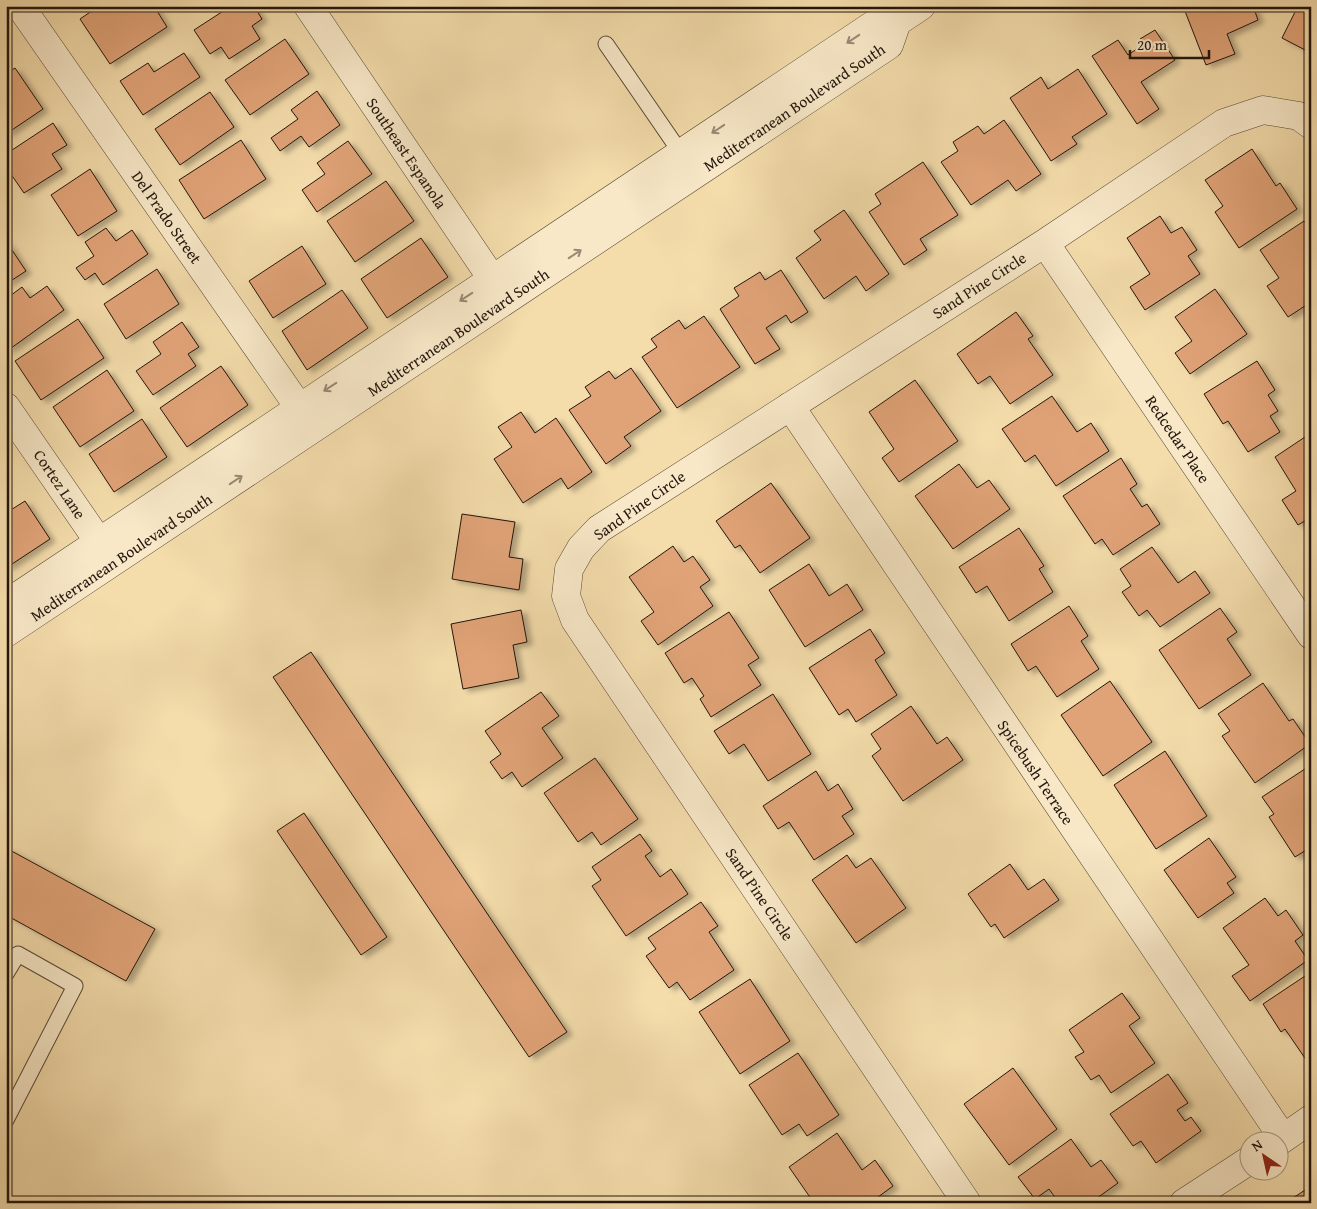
<svg xmlns="http://www.w3.org/2000/svg" width="1317" height="1209" viewBox="0 0 1317 1209" font-family="'Gentium Book Plus',serif">
<style>
.building{fill:#e0a377;stroke:#22150d;filter:url(#shadow)}
.lines{fill:none;stroke-linecap:round;stroke-linejoin:round}
.lane-casing{stroke:#564734;stroke-width:17}
.street-casing{stroke:#564734;stroke-width:29}
.lane{stroke:#f8e8c8;stroke-width:15}
.street{stroke:#f8e8c8;stroke-width:28}
.oneway{stroke:#988974}
.labels{text-anchor:middle;stroke-width:5;stroke-linejoin:round;paint-order:stroke}
.street-label{font-size:16px;fill:#22150d;stroke:#f8e8c8}
</style>
<defs>
<filter id="shadow"><feDropShadow dx="5.5" dy="3" stdDeviation="2.5" flood-color="#0004"/></filter>
</defs>
<rect width="100%" height="100%" fill="#f4dcab"/>
<filter id="stains"><feTurbulence type="fractalNoise" baseFrequency=".004" numOctaves="4"/><feColorMatrix values="0 0 0 0 .2 0 0 0 0 .09 0 0 0 0 .02 0 0 0 .5 -.17"/></filter>
<radialGradient id="worn" r=".72"><stop offset=".6" stop-color="#630" stop-opacity="0"/><stop offset="1" stop-color="#630" stop-opacity=".3"/></radialGradient>
<path class="building" d="M 99,6 L 154,6 L 167,27 L 110,64 L 80,19 Z
M 231,6 L 254,6 L 262,19 L 252,26 L 260,39 L 229,59 L 221,47 L 210,54 L 194,30 Z
M 1183,6 L 1253,6 L 1258,20 L 1227,34 L 1235,54 L 1206,65 Z
M 1298,6 L 1311,6 L 1311,53 L 1282,38 Z
M 1155,30 L 1175,60 L 1141,82 L 1159,109 L 1137,124 L 1092,56 L 1118,40 L 1128,55 L 1144,44 L 1140,39 Z
M 285,39 L 309,74 L 250,115 L 225,80 Z
M 184,53 L 200,77 L 143,115 L 120,81 L 148,63 L 154,72 Z
M 15,68 L 43,109 L 6,134 L 6,74 Z
M 1078,69 L 1107,114 L 1072,137 L 1077,144 L 1051,161 L 1010,98 L 1041,77 L 1048,89 Z
M 317,91 L 340,125 L 309,147 L 301,136 L 280,151 L 271,138 L 298,119 L 291,110 Z
M 210,92 L 234,127 L 180,165 L 155,129 Z
M 1004,120 L 1041,174 L 1016,191 L 1008,180 L 971,205 L 941,162 L 958,151 L 953,142 L 978,126 L 984,134 Z
M 53,123 L 67,145 L 52,154 L 62,169 L 24,193 L 6,167 L 6,154 Z
M 241,140 L 266,179 L 204,219 L 179,180 Z
M 348,141 L 372,174 L 317,212 L 302,190 L 325,174 L 317,163 Z
M 1252,149 L 1276,186 L 1280,183 L 1297,209 L 1239,248 L 1215,212 L 1223,206 L 1205,180 Z
M 923,162 L 958,215 L 920,239 L 927,250 L 904,265 L 869,212 L 881,204 L 875,194 Z
M 90,169 L 117,211 L 78,236 L 51,195 Z
M 386,181 L 414,221 L 355,262 L 327,221 Z
M 844,210 L 889,274 L 866,291 L 856,276 L 824,299 L 796,258 L 821,240 L 814,231 Z
M 1160,216 L 1171,233 L 1182,227 L 1197,250 L 1188,256 L 1200,274 L 1145,310 L 1130,287 L 1150,274 L 1127,238 Z
M 1304,221 L 1311,232 L 1311,302 L 1288,317 L 1267,286 L 1279,278 L 1260,250 Z
M 106,228 L 116,241 L 132,230 L 148,254 L 103,285 L 95,273 L 85,280 L 76,268 L 94,256 L 85,242 Z
M 421,238 L 448,277 L 387,318 L 361,279 Z
M 6,241 L 26,271 L 6,284 Z
M 302,246 L 326,284 L 273,318 L 249,281 Z
M 157,269 L 179,304 L 126,339 L 104,304 Z
M 781,270 L 808,312 L 791,323 L 786,315 L 766,328 L 780,349 L 755,364 L 720,309 L 739,296 L 734,288 L 760,272 L 765,280 Z
M 47,286 L 64,310 L 7,351 L 6,299 L 22,287 L 30,298 Z
M 1215,289 L 1247,334 L 1190,374 L 1175,353 L 1192,341 L 1175,317 Z
M 342,290 L 368,328 L 307,370 L 282,331 Z
M 1016,312 L 1033,336 L 1028,339 L 1053,375 L 1010,404 L 990,376 L 978,384 L 957,354 Z
M 704,316 L 740,367 L 677,408 L 642,357 L 657,347 L 651,339 L 679,320 L 685,329 Z
M 78,319 L 104,358 L 41,400 L 15,361 Z
M 182,322 L 199,347 L 188,354 L 196,366 L 153,395 L 136,371 L 161,354 L 153,342 Z
M 1257,361 L 1275,390 L 1268,395 L 1278,411 L 1270,416 L 1280,432 L 1248,452 L 1228,421 L 1223,424 L 1204,394 Z
M 221,366 L 248,405 L 187,447 L 160,408 Z
M 631,368 L 661,411 L 624,437 L 631,446 L 606,464 L 569,410 L 591,396 L 585,387 L 609,371 L 615,379 Z
M 107,370 L 134,411 L 80,447 L 53,407 Z
M 915,380 L 958,441 L 899,482 L 882,458 L 894,449 L 869,412 Z
M 1052,396 L 1077,432 L 1091,423 L 1109,451 L 1056,486 L 1035,455 L 1025,462 L 1002,429 Z
M 521,412 L 535,433 L 556,418 L 592,472 L 568,489 L 561,478 L 523,503 L 494,459 L 512,447 L 498,427 Z
M 142,419 L 167,457 L 114,492 L 89,454 Z
M 1308,435 L 1311,440 L 1311,517 L 1298,525 L 1282,500 L 1296,491 L 1275,457 Z
M 1121,458 L 1137,484 L 1130,489 L 1142,507 L 1147,504 L 1160,524 L 1113,555 L 1102,539 L 1095,544 L 1063,496 Z
M 959,464 L 977,488 L 989,480 L 1010,509 L 953,549 L 915,496 Z
M 771,483 L 810,538 L 760,573 L 740,545 L 735,548 L 716,521 Z
M 25,501 L 50,539 L 6,568 L 6,513 Z
M 462,514 L 515,522 L 509,557 L 523,559 L 519,590 L 452,579 Z
M 1019,528 L 1044,566 L 1039,569 L 1053,592 L 1009,621 L 987,586 L 976,593 L 959,567 Z
M 673,546 L 684,562 L 693,556 L 710,580 L 700,587 L 713,606 L 658,645 L 641,621 L 654,612 L 629,577 Z
M 1152,547 L 1178,583 L 1195,571 L 1210,593 L 1160,627 L 1147,610 L 1139,616 L 1122,592 L 1131,586 L 1120,569 Z
M 809,564 L 829,596 L 847,584 L 863,610 L 805,647 L 769,590 Z
M 1069,606 L 1088,636 L 1081,641 L 1099,669 L 1057,697 L 1036,666 L 1028,671 L 1011,644 Z
M 1220,608 L 1237,632 L 1227,639 L 1251,675 L 1199,709 L 1159,650 Z
M 521,610 L 527,642 L 513,645 L 519,678 L 463,689 L 451,624 Z
M 729,612 L 759,658 L 748,665 L 761,685 L 711,717 L 700,699 L 704,696 L 692,678 L 684,683 L 665,653 Z
M 870,629 L 885,653 L 875,660 L 897,695 L 856,722 L 848,709 L 839,715 L 809,668 Z
M 311,652 L 567,1032 L 529,1057 L 273,677 Z
M 1110,681 L 1152,742 L 1103,776 L 1061,715 Z
M 1263,683 L 1289,721 L 1293,719 L 1310,744 L 1255,783 L 1222,736 L 1230,731 L 1218,714 Z
M 541,692 L 559,716 L 542,728 L 563,758 L 522,787 L 512,772 L 502,779 L 490,762 L 501,754 L 485,731 Z
M 773,694 L 811,754 L 768,781 L 744,744 L 729,754 L 714,731 Z
M 911,706 L 937,744 L 947,737 L 963,760 L 903,801 L 872,756 L 881,749 L 871,734 Z
M 1165,751 L 1207,816 L 1156,849 L 1114,785 Z
M 595,758 L 638,819 L 601,845 L 592,832 L 578,842 L 544,793 Z
M 1311,765 L 1311,847 L 1295,857 L 1269,817 L 1274,814 L 1262,797 Z
M 816,771 L 828,791 L 838,784 L 853,809 L 842,816 L 854,834 L 814,860 L 789,822 L 778,829 L 763,806 Z
M 304,813 L 387,937 L 361,955 L 277,831 Z
M 640,834 L 652,851 L 645,856 L 660,877 L 671,869 L 688,894 L 626,936 L 592,886 L 601,880 L 592,867 Z
M 1209,838 L 1236,877 L 1227,883 L 1234,893 L 1198,918 L 1164,870 Z
M 6,848 L 155,929 L 126,981 L 6,915 Z
M 847,855 L 856,868 L 871,858 L 906,908 L 856,943 L 812,880 Z
M 1010,864 L 1028,890 L 1044,879 L 1059,900 L 1004,938 L 995,924 L 991,927 L 968,894 Z
M 1265,898 L 1278,916 L 1286,910 L 1303,935 L 1295,941 L 1308,960 L 1250,1001 L 1232,976 L 1249,965 L 1223,928 Z
M 701,902 L 718,926 L 709,932 L 734,970 L 690,1000 L 677,982 L 669,988 L 646,956 L 656,949 L 648,938 Z
M 1311,972 L 1311,1063 L 1309,1064 L 1285,1029 L 1281,1032 L 1263,1004 Z
M 750,979 L 790,1041 L 740,1074 L 699,1012 Z
M 1122,993 L 1140,1018 L 1129,1026 L 1155,1063 L 1111,1093 L 1099,1075 L 1091,1080 L 1075,1057 L 1084,1052 L 1069,1030 Z
M 798,1053 L 839,1115 L 807,1136 L 799,1124 L 782,1135 L 749,1085 Z
M 1013,1068 L 1057,1129 L 1009,1165 L 964,1104 Z
M 1168,1074 L 1188,1103 L 1177,1110 L 1185,1121 L 1191,1117 L 1201,1131 L 1156,1163 L 1141,1141 L 1133,1146 L 1110,1114 Z
M 837,1133 L 862,1170 L 875,1160 L 893,1186 L 870,1203 L 814,1203 L 789,1167 Z
M 1071,1139 L 1091,1167 L 1101,1160 L 1118,1183 L 1090,1203 L 1059,1203 L 1049,1189 L 1035,1199 L 1018,1177 Z
M 1311,1186 L 1311,1203 L 1292,1203 L 1290,1200 Z"/>
<g class="lines">
<defs>
<path id="lane" d="M 606,44 L 685,159
M 6,974 L 18,954 L 75,986 L 6,1120"/>
<path id="street" d="M 20,6 L 310,423
M 308,6 L 503,295
M 1045,243 L 1311,635
M 790,406 L 1283,1138
M 6,407 L 110,558
M 6,604 L 873,25 L 897,22 L 921,6
M 6,633 L 889,45 L 897,22
M 1278,1142 L 1311,1119
M 967,1203 L 575,620 L 566,596 L 569,569 L 581,548 L 599,529 L 1045,243 L 1224,123 L 1263,110 L 1299,116 L 1311,125
M 1184,1203 L 1250,1160"/>
</defs>
<use href="#lane" class="lane-casing"/>
<use href="#street" class="street-casing"/>
<use href="#lane" class="lane"/>
<use href="#street" class="street"/>
</g>
<defs><path id="oneway-shaft" d="M-6 0H5M1.5-3L5.5 0L1.5 3" fill="none" stroke-width="1.6" stroke-linecap="round" stroke-linejoin="round" transform="scale(1.25)"/></defs>
<g class="oneway">
<use href="#oneway-shaft" transform="translate(853 39) rotate(146)"/>
<use href="#oneway-shaft" transform="translate(718 129) rotate(146)"/>
<use href="#oneway-shaft" transform="translate(575 254) rotate(-34)"/>
<use href="#oneway-shaft" transform="translate(466 297) rotate(147)"/>
<use href="#oneway-shaft" transform="translate(330 387) rotate(147)"/>
<use href="#oneway-shaft" transform="translate(236 480) rotate(-34)"/>
</g>
<g class="labels">
<g class="street-label">
<text transform="translate(794 107) rotate(-34)" y="6">Mediterranean Boulevard South</text>
<text transform="translate(407 153) rotate(56)" y="6">Southeast Espanola</text>
<text transform="translate(167 217) rotate(55)" y="6">Del Prado Street</text>
<text transform="translate(979 285) rotate(-33)" y="6">Sand Pine Circle</text>
<text transform="translate(458 332) rotate(-34)" y="6">Mediterranean Boulevard South</text>
<text transform="translate(1178 439) rotate(56)" y="6">Redcedar Place</text>
<text transform="translate(60 484) rotate(56)" y="6">Cortez Lane</text>
<text transform="translate(639 505) rotate(-35)" y="6">Sand Pine Circle</text>
<text transform="translate(121 557) rotate(-34)" y="6">Mediterranean Boulevard South</text>
<text transform="translate(1036 772) rotate(56)" y="6">Spicebush Terrace</text>
<text transform="translate(760 894) rotate(56)" y="6">Sand Pine Circle</text>
</g>
</g>
<rect width="1317" height="1209" fill="none" stroke="#f4dcab" stroke-width="25"/>
<rect x="8" y="8" width="1302" height="1194" fill="none" stroke="#22150d" stroke-width="2.5"/>
<rect x="12" y="12" width="1292" height="1184" fill="none" stroke="#22150d"/>
<g transform="translate(1264 1156) rotate(326)"><circle r="24" fill="#f8e8c8" stroke="#a2947d"/>
<path d="M0-4L9 19L0 12L-9 19Z" fill="#8f2418"/>
<text y="-8" font-size="14" font-weight="bold" text-anchor="middle" fill="#22150d">N</text>
</g>
<path d="M1130 50v8h79v-8" fill="none" stroke="#22150d" stroke-width="2.5"/>
<text x="1137" y="50" font-size="15" fill="#22150d" stroke="#f8e8c8" stroke-width="4" paint-order="stroke">20 m</text>
<rect width="100%" height="100%" filter="url(#stains)"/>
<rect width="100%" height="100%" fill="url(#worn)"/>
</svg>
